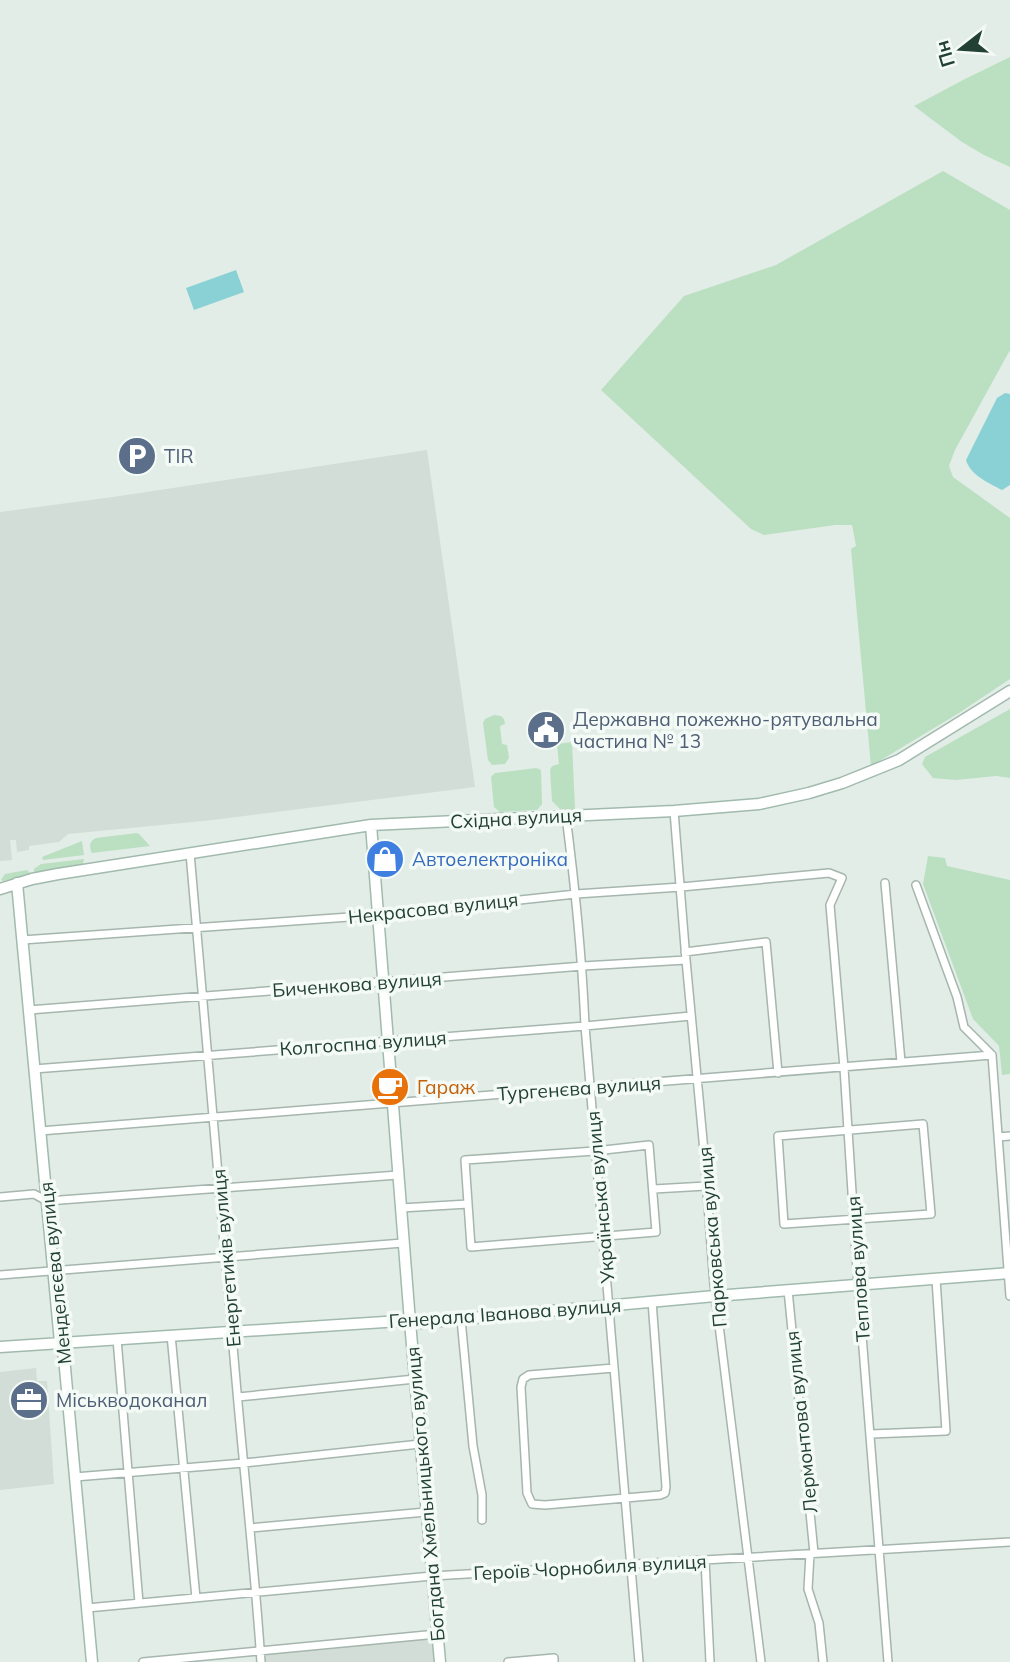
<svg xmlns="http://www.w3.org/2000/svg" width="1010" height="1662" viewBox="0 0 1010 1662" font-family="Mulish,sans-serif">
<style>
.built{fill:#d1ddd6}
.green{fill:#bbdfc1}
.water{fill:#89d1d4}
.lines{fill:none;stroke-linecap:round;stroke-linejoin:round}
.street-casing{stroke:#a5b6ae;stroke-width:10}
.secondary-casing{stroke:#a1baae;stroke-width:13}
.street{stroke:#fff;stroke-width:7}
.secondary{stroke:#fff;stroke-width:10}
.labels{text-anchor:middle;stroke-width:7;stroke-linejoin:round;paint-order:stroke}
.service-label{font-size:19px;fill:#4e5e75;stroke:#f4faf6;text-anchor:start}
.street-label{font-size:19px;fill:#224034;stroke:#f4faf6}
.shop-label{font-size:19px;fill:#366cbe;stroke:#f4faf6;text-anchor:start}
.food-label{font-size:19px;fill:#c56008;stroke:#f4faf6;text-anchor:start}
</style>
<rect width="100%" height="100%" fill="#e3ede7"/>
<path class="built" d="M 427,450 L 475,787 L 213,820 L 68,834 L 59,842 L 29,846 L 29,850 L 17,852 L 16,840 L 10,840 L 12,860 L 0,861 L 0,512 L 113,497 Z
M 36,1368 L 37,1381 L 47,1381 L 54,1484 L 0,1490 L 0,1372 Z
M 434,1639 L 436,1662 L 265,1662 L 264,1653 Z"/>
<path class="green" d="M 1010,57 L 1010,167 L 984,155 L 962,142 L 914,106 L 965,79 Z
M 943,171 L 1010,210 L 1010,350 L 955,450 L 949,466 L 953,477 L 1010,518 L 1010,679 L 959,713 L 871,766 L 851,549 L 856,546 L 852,525 L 835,525 L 764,535 L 751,529 L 601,390 L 684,296 L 776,265 Z
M 1010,709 L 1010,778 L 996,776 L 956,780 L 933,778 L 922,764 L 925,757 Z
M 494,715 L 501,716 L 504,719 L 505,724 L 500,726 L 502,744 L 507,745 L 509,758 L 505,764 L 492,765 L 488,760 L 483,723 L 485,719 Z
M 572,742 L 575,809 L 560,809 L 552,801 L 550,770 L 552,766 L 559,764 L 557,744 Z
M 536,768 L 541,770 L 542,804 L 537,810 L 500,812 L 494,807 L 491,777 L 495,773 Z
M 137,833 L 139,834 L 150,846 L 92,853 C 89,848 89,841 96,838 Z
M 82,841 L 84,855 L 43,860 L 42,857 Z
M 928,856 L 945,858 L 947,866 L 1010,880 L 1010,1074 L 1002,1075 L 999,1046 L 973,1019 L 923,884 Z
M 84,859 L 83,864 L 78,866 L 34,873 L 34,869 L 41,864 Z
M 27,870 L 30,873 L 29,875 L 3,881 L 1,880 L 5,874 Z"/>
<path class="water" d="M 236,270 L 244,292 L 194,310 L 186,288 Z
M 1005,393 L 1010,394 L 1010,485 L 1002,490 C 989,483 970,475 966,460 L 997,398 Z"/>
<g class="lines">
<defs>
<path id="street" d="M 674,811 L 686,960 L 704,1151 L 714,1285 L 761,1662
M 566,816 C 575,886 582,955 585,1026 L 639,1662
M 190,853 C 207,1033 222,1213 237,1392 C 245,1482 255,1572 261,1662
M 885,883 L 901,1062
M 916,885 L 957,997 L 964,1027 L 992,1055 L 1010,1296
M 22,940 L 378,915 L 576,894 L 681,887 L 829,873 L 842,878 L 830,905 L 844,1068 L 858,1285 L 888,1662
M 685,952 L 766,942 L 778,1073
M 29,1010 L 583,966 L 686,960
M 34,1069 L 585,1026 L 691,1016
M 923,1124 L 931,1214 L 784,1224 L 778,1136 Z
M 40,1131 L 992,1055
M 998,1137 L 1010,1136
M 649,1145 L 656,1232 L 471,1247 L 465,1160 L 595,1151 Z
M 654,1189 L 706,1186
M 0,1197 L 34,1194 L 47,1201 L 398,1175
M 401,1208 L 468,1204
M 0,1275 L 403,1243
M 788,1290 L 814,1553
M 461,1319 L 473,1446 L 482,1495 L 482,1520
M 171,1335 L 196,1598
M 117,1339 L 139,1603
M 614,1368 L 529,1375 L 523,1379 L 521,1387 L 527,1493 L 532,1504 L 545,1505 L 660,1495 L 665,1493 L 666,1487 L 652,1301
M 238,1397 L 415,1379
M 871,1434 L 946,1431 L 936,1279
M 75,1477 L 244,1463 L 420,1444
M 250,1528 L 426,1512
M 810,1554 L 808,1589 L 819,1623 L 823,1662
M 705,1560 L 710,1662
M 87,1608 L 432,1576 L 1010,1542
M 143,1662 L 437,1634
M 508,1662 L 554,1658 L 554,1662"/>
<path id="secondary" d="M 371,825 L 410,1322 L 440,1662
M 17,883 L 60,1342 L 64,1357 L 92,1662
M 0,889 L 32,879 L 58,874 L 371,825 L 674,811 L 759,804 L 809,793 L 842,783 L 899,760 L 1010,691
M 0,1347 L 400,1321 L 418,1323 L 715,1296 L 1010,1273"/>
</defs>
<use href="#street" class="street-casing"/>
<use href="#secondary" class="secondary-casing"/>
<use href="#street" class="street"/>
<use href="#secondary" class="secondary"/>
</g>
<defs>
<symbol id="parking-disc" viewBox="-11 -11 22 22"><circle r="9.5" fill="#5c6f8a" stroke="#f4faf6"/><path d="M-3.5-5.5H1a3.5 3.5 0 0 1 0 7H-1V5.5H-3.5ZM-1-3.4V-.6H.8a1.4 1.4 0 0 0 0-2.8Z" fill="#fff"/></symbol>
<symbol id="civic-disc" viewBox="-11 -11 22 22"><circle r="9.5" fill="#5c6f8a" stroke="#f4faf6"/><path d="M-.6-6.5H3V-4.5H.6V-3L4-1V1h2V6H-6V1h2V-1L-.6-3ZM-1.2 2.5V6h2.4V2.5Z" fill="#fff"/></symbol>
<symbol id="shop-disc" viewBox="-11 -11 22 22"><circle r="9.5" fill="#3f7fe0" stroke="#f4faf6"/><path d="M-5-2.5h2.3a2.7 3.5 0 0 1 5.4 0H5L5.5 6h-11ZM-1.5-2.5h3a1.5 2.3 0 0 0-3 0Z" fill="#fff"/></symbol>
<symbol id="cafe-disc" viewBox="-11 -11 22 22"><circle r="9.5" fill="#e8710a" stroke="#f4faf6"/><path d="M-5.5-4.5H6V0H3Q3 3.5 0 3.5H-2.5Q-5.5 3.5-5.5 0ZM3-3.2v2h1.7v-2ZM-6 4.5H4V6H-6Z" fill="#fff"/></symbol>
<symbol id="office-disc" viewBox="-11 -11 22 22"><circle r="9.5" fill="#5c6f8a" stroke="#f4faf6"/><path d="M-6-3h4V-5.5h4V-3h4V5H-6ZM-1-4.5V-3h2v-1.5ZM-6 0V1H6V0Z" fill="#fff"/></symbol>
</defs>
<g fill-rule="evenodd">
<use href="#parking-disc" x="115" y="434" width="44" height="44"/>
<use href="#civic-disc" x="524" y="708" width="44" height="44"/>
<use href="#shop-disc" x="363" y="837" width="44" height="44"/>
<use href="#cafe-disc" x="368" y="1065" width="44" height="44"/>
<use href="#office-disc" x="7" y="1378" width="44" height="44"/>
</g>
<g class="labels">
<g class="service-label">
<text x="164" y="463">TIR</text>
<text x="573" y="726">Державна пожежно-рятувальна<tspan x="573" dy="22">частина № 13</tspan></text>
<text x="56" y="1407">Міськводоканал</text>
</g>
<g class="street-label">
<text transform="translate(516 818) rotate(-3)" y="7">Східна вулиця</text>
<text transform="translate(433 908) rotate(-6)" y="7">Некрасова вулиця</text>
<text transform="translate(357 984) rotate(-4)" y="7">Биченкова вулиця</text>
<text transform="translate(363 1043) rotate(-4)" y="7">Колгоспна вулиця</text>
<text transform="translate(579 1088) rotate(-4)" y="7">Тургенєва вулиця</text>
<text transform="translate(600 1197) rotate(-95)" y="7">Українська вулиця</text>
<text transform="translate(712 1237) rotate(-95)" y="7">Парковська вулиця</text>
<text transform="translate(226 1258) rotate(-95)" y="7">Енергетиків вулиця</text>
<text transform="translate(858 1269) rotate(-94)" y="7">Теплова вулиця</text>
<text transform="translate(55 1273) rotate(-96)" y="7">Менделєєва вулиця</text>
<text transform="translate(505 1313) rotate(-4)" y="7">Генерала Іванова вулиця</text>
<text transform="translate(801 1422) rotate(-96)" y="7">Лермонтова вулиця</text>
<text transform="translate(425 1494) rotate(-95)" y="7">Богдана Хмельницького вулиця</text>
<text transform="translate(590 1567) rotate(-3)" y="7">Героїв Чорнобиля вулиця</text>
</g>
<g class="shop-label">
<text x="412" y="866">Автоелектроніка</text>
</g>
<g class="food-label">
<text x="417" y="1094">Гараж</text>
</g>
</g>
<g transform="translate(961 49) rotate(253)" stroke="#f4faf6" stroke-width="5" paint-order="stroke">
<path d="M0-5L12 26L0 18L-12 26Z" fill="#224034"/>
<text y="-10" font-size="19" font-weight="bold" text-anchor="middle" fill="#224034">Пн</text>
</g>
</svg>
